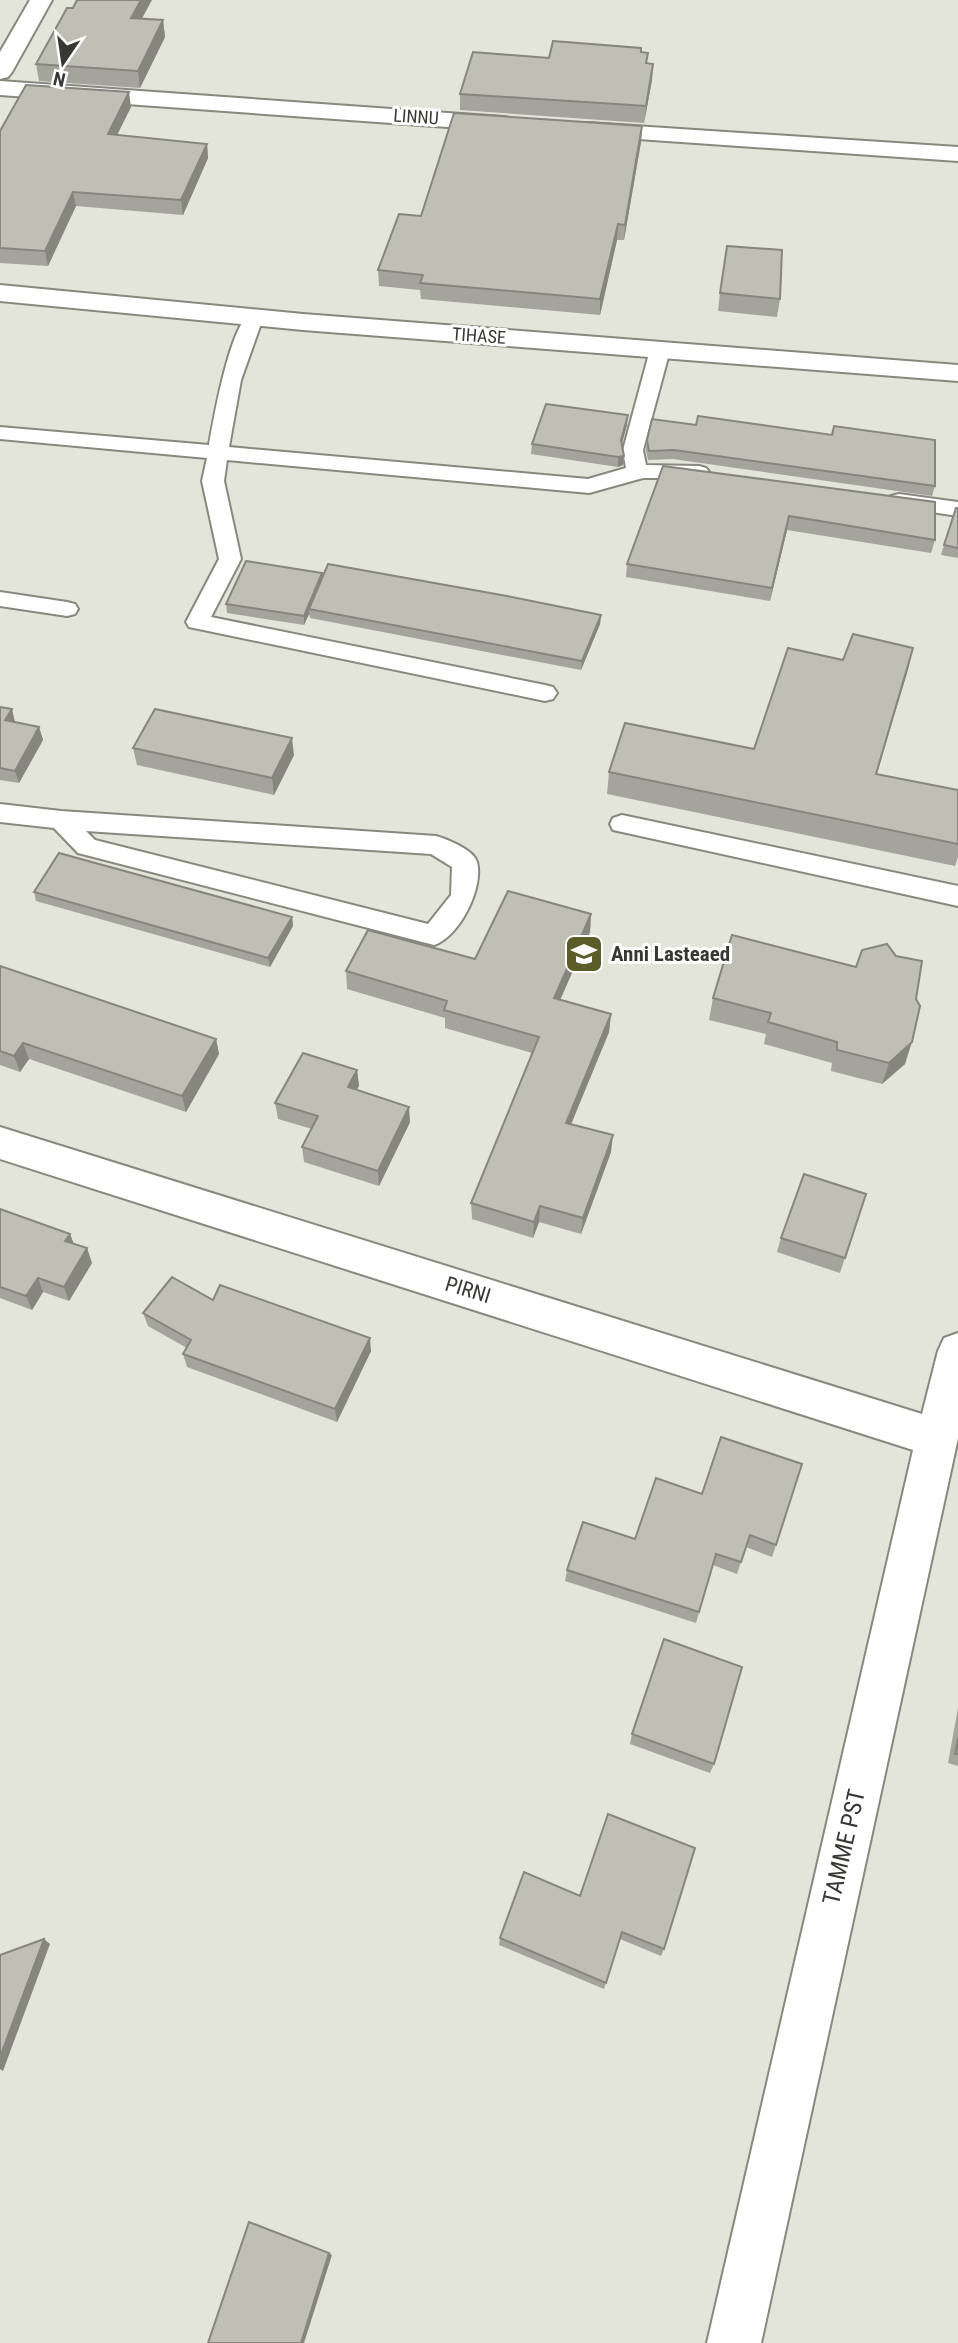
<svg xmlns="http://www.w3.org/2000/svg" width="958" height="2343" viewBox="0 0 958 2343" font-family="'Roboto Condensed',sans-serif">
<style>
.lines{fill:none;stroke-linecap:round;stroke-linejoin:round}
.lane-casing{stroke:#88887f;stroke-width:4}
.street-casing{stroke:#88887f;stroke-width:4}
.lane{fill:#fff;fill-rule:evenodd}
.street{fill:#fff;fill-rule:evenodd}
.wall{fill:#a4a49d}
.shaded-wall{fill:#86867f}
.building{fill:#bfbfb6;stroke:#86867f;stroke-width:2}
.labels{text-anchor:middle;stroke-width:6;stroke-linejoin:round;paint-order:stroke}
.far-street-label{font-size:18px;fill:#373733;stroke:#fff}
.poi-label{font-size:21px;font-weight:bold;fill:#373733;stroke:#fff;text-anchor:start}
.street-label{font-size:21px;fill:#373733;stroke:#fff}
.near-street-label{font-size:24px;fill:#373733;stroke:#fff}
</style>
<rect width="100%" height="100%" fill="#e3e4da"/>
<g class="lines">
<defs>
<path id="lane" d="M 253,312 L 263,318 L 241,380 L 229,447 L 588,479 L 626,468 L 623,450 L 650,350 L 653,346 L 667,346 L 670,350 L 643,450 L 646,465 L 699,466 L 706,468 L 710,473 L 706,478 L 643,478 L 589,493 L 227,460 L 224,481 L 241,559 L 211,617 L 545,685 L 553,687 L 557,693 L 553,699 L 545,701 L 189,627 L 186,622 L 219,559 L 202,481 L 207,458 L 0,439 L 0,427 L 209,445 C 213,422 231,318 253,312 Z
M 899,494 L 958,502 L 958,516 L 891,506 L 888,501 L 891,496 Z
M 0,592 L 67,602 L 75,604 L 78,609 L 75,614 L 67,616 L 0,606 Z
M 0,804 L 61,811 L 436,836 C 447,839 474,850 477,862 C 484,888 459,937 434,945 L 78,853 L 54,828 L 0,822 ZM 86,831 L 431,854 L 452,867 L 451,895 L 428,924 L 95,840 Z
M 622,815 L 958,886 L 958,906 L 613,830 L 610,824 L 613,818 Z"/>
<path id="street" d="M 30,0 L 52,0 L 12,72 L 8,77 L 0,79 L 0,52 Z
M 0,81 L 504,117 L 513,119 L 516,124 L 513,129 L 504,131 L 0,95 Z
M 589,123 L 958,147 L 958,161 L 580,135 L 577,130 L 580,125 Z
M 0,285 L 303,314 L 958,365 L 958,381 L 303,330 L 0,301 Z
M 0,1127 L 922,1414 L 938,1351 L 944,1338 L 958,1333 L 958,1438 L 761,2343 L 707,2343 L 913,1450 L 0,1159 Z"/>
</defs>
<use href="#lane" class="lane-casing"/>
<use href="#street" class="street-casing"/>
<use href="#lane" class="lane"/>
<use href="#street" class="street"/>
</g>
<path class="wall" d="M 142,19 L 163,20 L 165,37 L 140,88 L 39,81 L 36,64 Z
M 641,52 L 647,63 L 653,64 L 652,80 L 644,123 L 460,110 L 460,94 L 549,58 Z
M 131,107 L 117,135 L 207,144 L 208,158 L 183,215 L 76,206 L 48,266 L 0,263 L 0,131 Z
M 642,126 L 641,142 L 624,240 L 617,240 L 600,315 L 421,299 L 420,290 L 379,286 L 378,270 L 421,216 Z
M 720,293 L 780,299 L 777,317 L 718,311 Z
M 627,425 L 622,444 L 624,456 L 623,465 L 618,467 L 531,454 L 532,444 Z
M 696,425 L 832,435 L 935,486 L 932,496 L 673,459 L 648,460 L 646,450 L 647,440 Z
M 663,466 L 935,540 L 931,553 L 787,530 L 770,601 L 626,577 L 627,564 Z
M 958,508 L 958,558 L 941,555 L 944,545 Z
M 322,576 L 601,615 L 600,624 L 581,670 L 310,618 L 309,614 L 304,625 L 227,613 L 226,604 Z
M 913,648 L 877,774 L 958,790 L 958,857 L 955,866 L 607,794 L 609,772 L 754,749 L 843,660 Z
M 0,707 L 15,722 L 39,727 L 43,740 L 19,783 L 0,780 Z
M 133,748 L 294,755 L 274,795 L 137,765 Z
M 34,892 L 292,917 L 293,926 L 270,967 L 36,901 Z
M 591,914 L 590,932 L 560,1000 L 611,1014 L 609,1032 L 571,1124 L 611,1152 L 581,1234 L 539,1222 L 533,1238 L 472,1219 L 471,1203 L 532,1053 L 445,1028 L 445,1018 L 347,989 L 346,971 L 475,959 Z
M 732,935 L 905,1064 L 882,1084 L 831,1071 L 832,1063 L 764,1044 L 766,1034 L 709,1020 L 713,998 Z
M 0,966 L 216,1039 L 219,1054 L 186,1112 L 29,1059 L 20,1072 L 0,1065 Z
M 357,1070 L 359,1086 L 356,1090 L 410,1122 L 379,1186 L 304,1162 L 302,1147 L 312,1129 L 278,1119 L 275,1103 Z
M 866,1194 L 840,1273 L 777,1252 L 781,1238 Z
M 0,1209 L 70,1234 L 74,1244 L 87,1248 L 92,1263 L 69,1301 L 43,1292 L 32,1310 L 0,1298 Z
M 213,1300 L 371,1351 L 337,1422 L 187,1367 L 183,1354 L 187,1348 L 148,1326 L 143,1313 Z
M 656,1478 L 776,1545 L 772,1557 L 746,1547 L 737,1574 L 713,1565 L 696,1623 L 565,1581 L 567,1570 L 635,1539 Z
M 958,1708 L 958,1766 L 948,1763 Z
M 632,1734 L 714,1764 L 710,1773 L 630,1744 Z
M 524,1872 L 664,1949 L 661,1956 L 620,1939 L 604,1989 L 499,1945 L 500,1938 Z"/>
<path class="shaded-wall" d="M 141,0 L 152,0 L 133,35 L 131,18 Z
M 163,20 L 165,37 L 140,88 L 138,71 Z
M 653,64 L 652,80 L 644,123 L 646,106 Z
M 129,92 L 131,107 L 110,149 L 108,134 Z
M 642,126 L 641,142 L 624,240 L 625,225 Z
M 207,144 L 208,158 L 183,215 L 181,200 Z
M 73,192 L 76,206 L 48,266 L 45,251 Z
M 618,224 L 617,240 L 600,315 L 600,299 Z
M 628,415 L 627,425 L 620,449 L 621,440 Z
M 624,456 L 623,465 L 618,467 L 618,457 Z
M 789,516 L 787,530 L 770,601 L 772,588 Z
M 322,573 L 323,582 L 309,609 L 309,614 L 304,625 L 304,616 Z
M 601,615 L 600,624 L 581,670 L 582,661 Z
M 913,648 L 908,670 L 870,795 L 876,774 Z
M 12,709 L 15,722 L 5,720 Z
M 39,727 L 43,740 L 19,783 L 15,771 Z
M 292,738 L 294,755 L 274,795 L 272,778 Z
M 591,914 L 590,932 L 553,1016 L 554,998 Z
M 292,917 L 293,926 L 270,967 L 268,958 Z
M 611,1014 L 609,1032 L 565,1139 L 566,1123 Z
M 216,1039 L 219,1054 L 186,1112 L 182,1096 Z
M 912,1042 L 905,1064 L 882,1084 L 889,1063 Z
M 23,1043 L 29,1059 L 20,1072 L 14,1056 Z
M 357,1070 L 359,1086 L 350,1103 L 348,1087 Z
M 409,1107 L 410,1122 L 379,1186 L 378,1171 Z
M 613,1135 L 611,1152 L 581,1234 L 583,1218 Z
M 540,1206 L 539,1222 L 533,1238 L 534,1222 Z
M 70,1234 L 75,1248 L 65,1241 Z
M 87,1248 L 92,1263 L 69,1301 L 64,1287 Z
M 38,1278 L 43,1292 L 32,1310 L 26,1296 Z
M 370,1338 L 371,1351 L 337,1422 L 335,1409 Z
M 44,1939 L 50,1944 L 3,2071 L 0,2069 L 0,2057 Z
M 329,2253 L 332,2255 L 304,2343 L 301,2343 Z"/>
<path class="building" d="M 77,0 L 141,0 L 131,18 L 163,20 L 138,71 L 36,64 L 67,8 L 73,8 Z
M 553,41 L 641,48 L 641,52 L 648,53 L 646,63 L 653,64 L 646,106 L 460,94 L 473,52 L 549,58 Z
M 26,85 L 129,92 L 108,134 L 207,144 L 181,200 L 73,192 L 45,251 L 0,248 L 0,131 Z
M 454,113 L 642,126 L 625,225 L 618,224 L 600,299 L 420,283 L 423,275 L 378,270 L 399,214 L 421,216 Z
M 727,246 L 782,250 L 780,299 L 720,293 Z
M 546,404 L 628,415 L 621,440 L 624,456 L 618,457 L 532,444 Z
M 698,416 L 832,435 L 834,426 L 935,440 L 935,486 L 674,450 L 649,451 L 647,440 L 652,419 L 696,425 Z
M 663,466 L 935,502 L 935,540 L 789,516 L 772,588 L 627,564 Z
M 956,508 L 958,508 L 958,548 L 944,545 Z
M 246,561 L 322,573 L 304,616 L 226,604 Z
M 328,564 L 507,596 L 601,615 L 582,661 L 309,609 Z
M 853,634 L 913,648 L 876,774 L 958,790 L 958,844 L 609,772 L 625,723 L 754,749 L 788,648 L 843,660 Z
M 0,707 L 12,709 L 5,720 L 39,727 L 15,771 L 0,768 Z
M 155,709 L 292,738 L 272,778 L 133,748 Z
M 59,853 L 292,917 L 268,958 L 34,892 Z
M 508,891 L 591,914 L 554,998 L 611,1014 L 566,1123 L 613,1135 L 583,1218 L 540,1206 L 534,1222 L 471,1203 L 539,1037 L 444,1010 L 447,1001 L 346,971 L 368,930 L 475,959 Z
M 732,935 L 856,967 L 862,950 L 887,944 L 896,956 L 922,961 L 916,999 L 920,1006 L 912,1042 L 889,1063 L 837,1050 L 837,1042 L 768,1022 L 771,1013 L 713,998 Z
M 0,966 L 216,1039 L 182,1096 L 23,1043 L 14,1056 L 0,1051 Z
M 303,1053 L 357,1070 L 348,1087 L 409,1107 L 378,1171 L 302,1147 L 318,1116 L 275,1103 Z
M 804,1174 L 866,1194 L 845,1258 L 781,1238 Z
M 0,1209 L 70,1234 L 65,1241 L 87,1248 L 64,1287 L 38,1278 L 26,1296 L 0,1287 Z
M 172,1277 L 213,1300 L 220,1285 L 370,1338 L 335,1409 L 183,1354 L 191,1340 L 143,1313 Z
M 721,1437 L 802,1464 L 776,1545 L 750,1535 L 741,1562 L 716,1554 L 699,1612 L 567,1570 L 583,1522 L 635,1539 L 656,1478 L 702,1494 Z
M 664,1639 L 742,1667 L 714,1764 L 632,1734 Z
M 958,1738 L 958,1754 L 955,1754 Z
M 608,1814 L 695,1848 L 664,1949 L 622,1932 L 606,1983 L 500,1938 L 524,1872 L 580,1896 Z
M 44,1939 L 0,2057 L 0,1955 Z
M 249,2222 L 329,2253 L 301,2343 L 208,2343 Z"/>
<defs>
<symbol id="school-square" viewBox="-11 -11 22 22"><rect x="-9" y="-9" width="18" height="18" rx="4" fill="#5c5c28" stroke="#fff"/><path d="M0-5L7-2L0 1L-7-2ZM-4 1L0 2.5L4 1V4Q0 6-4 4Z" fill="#fff"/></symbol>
</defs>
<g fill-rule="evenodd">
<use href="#school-square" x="562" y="932" width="44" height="44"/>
</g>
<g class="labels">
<g class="far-street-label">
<text transform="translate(416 117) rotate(4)" y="6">LINNU</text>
<text transform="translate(479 336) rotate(4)" y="6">TIHASE</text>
</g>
<g class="poi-label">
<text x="611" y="961">Anni Lasteaed</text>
</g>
<g class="street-label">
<text transform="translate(468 1290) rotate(17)" y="7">PIRNI</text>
</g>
<g class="near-street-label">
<text transform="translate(844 1847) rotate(-77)" y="8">TAMME PST</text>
</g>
</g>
<g transform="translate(63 63) rotate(193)" stroke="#ffffff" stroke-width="5" paint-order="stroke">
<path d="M0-5L12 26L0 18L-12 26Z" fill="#373733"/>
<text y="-10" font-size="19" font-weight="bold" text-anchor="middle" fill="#373733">N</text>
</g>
</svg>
